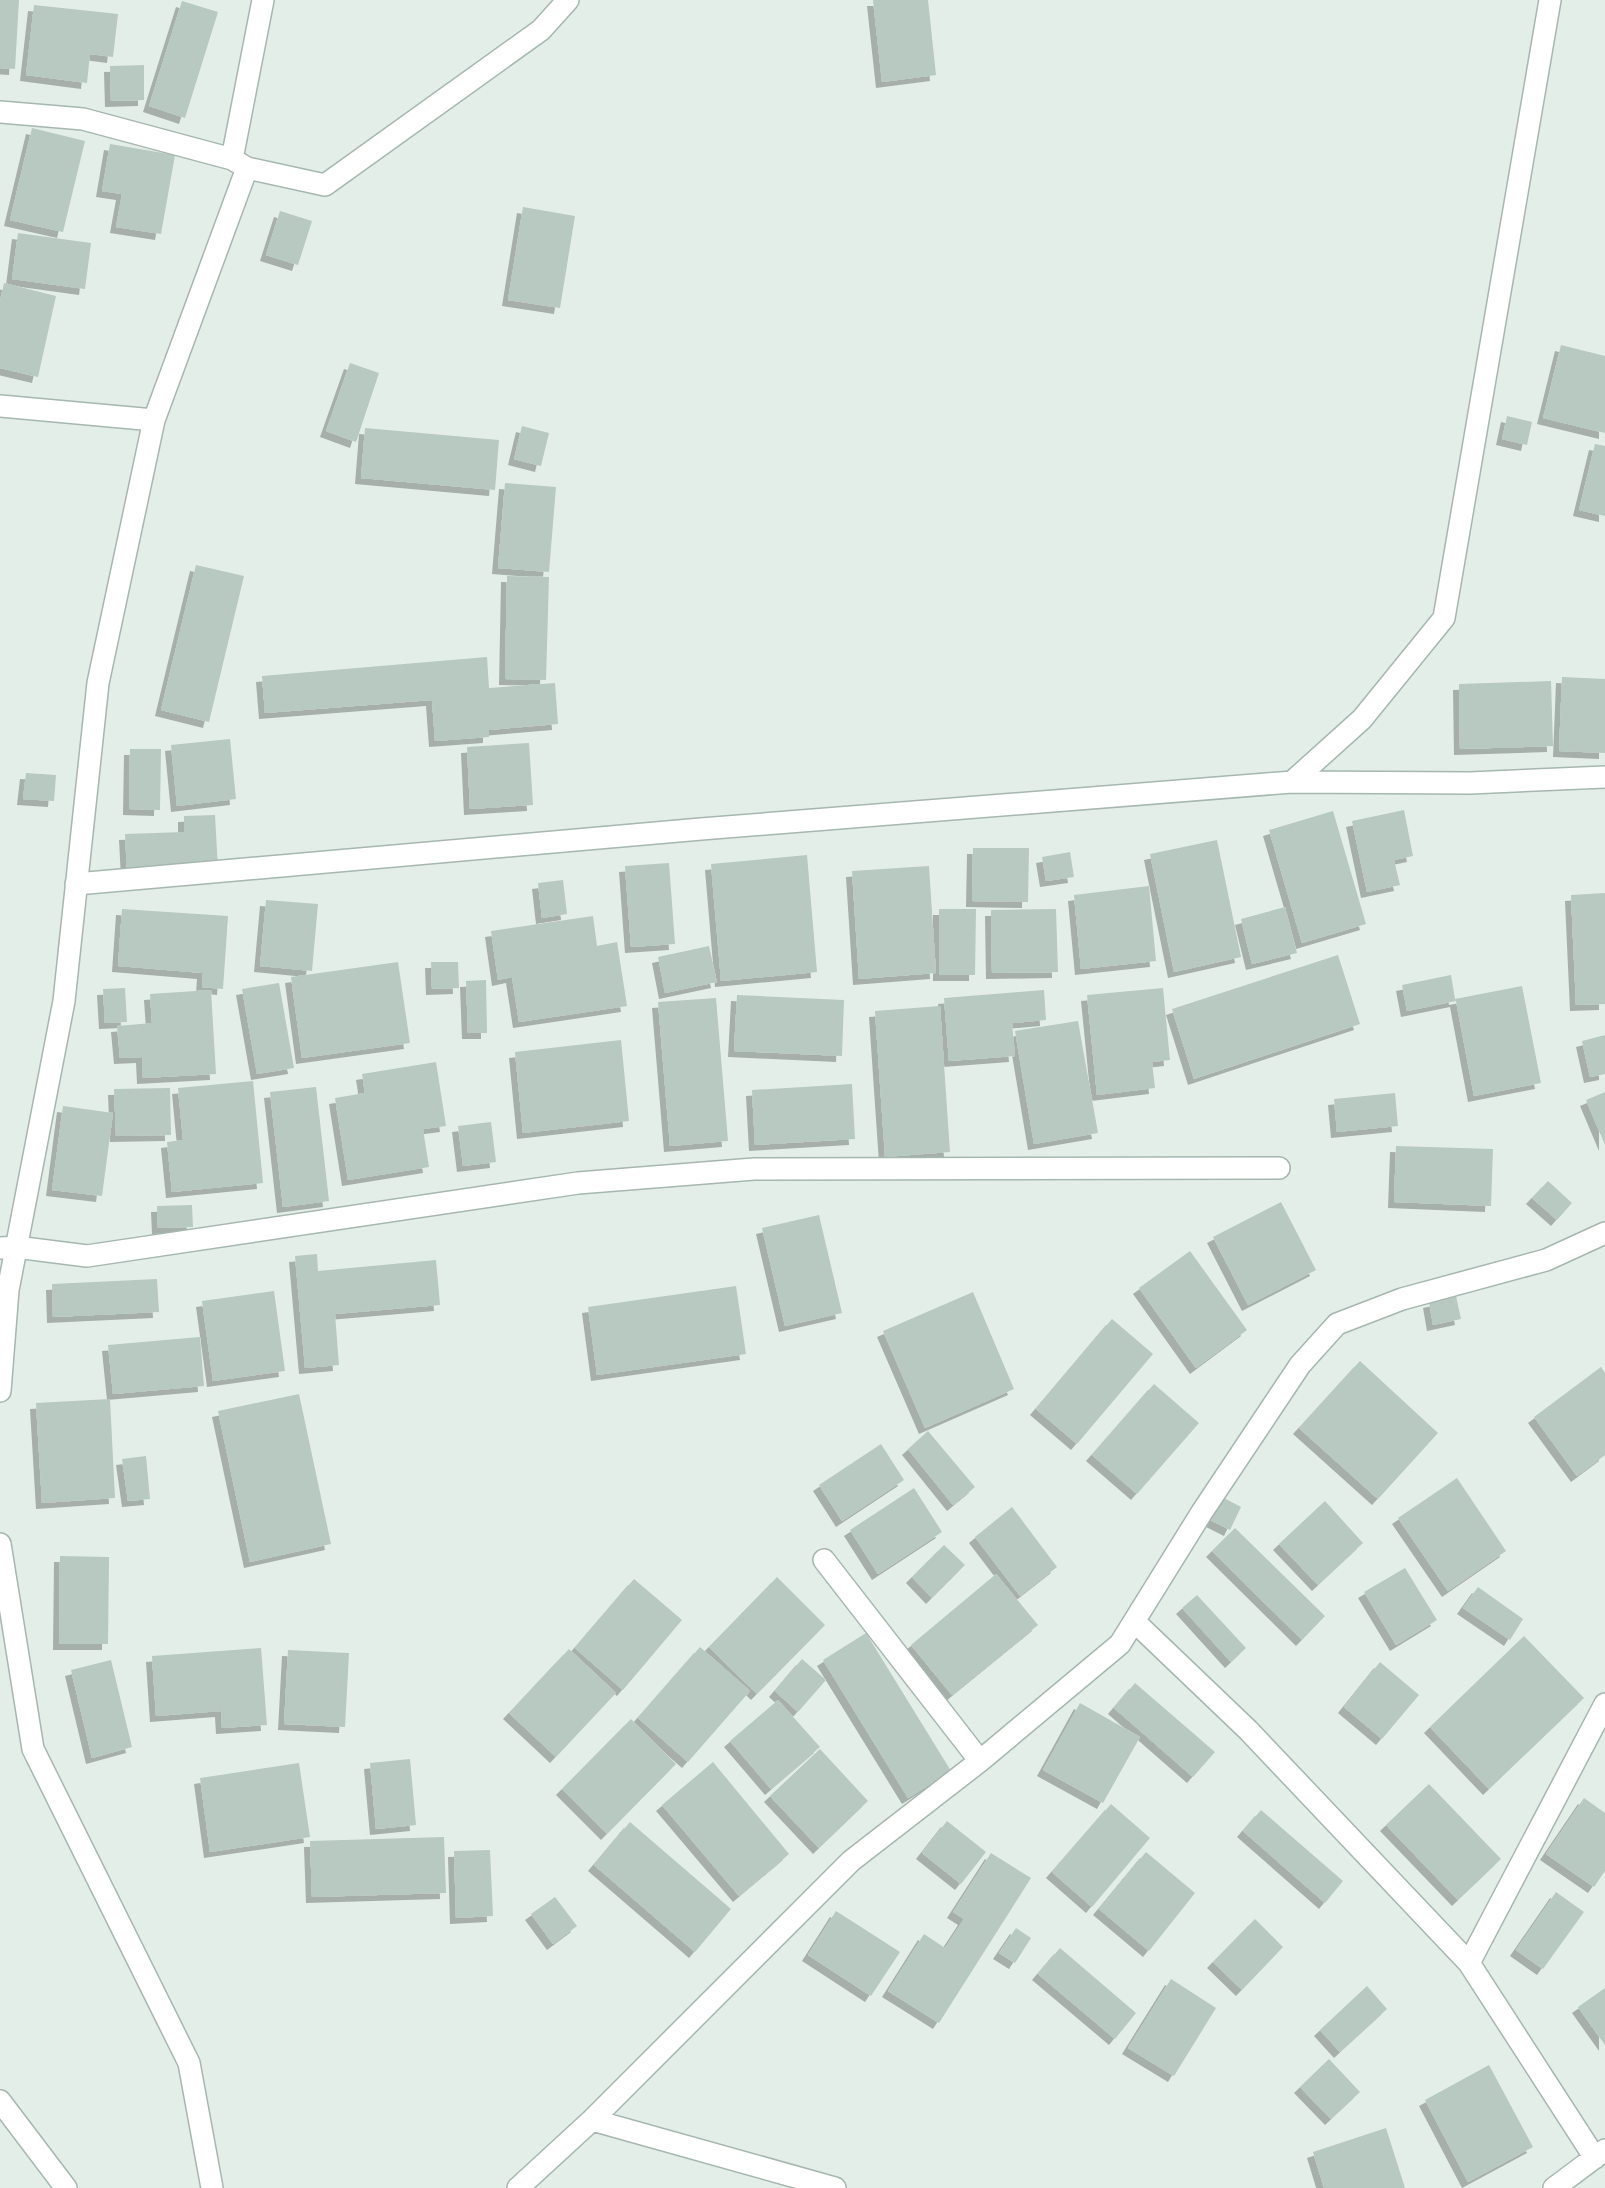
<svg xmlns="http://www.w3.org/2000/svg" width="1605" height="2188" viewBox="0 0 1605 2188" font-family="'Roboto Condensed',sans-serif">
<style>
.building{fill:#b8c9c1;filter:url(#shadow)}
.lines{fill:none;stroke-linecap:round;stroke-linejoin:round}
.minor-casing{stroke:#a5b7af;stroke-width:24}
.minor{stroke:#fff;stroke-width:21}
</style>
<defs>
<filter id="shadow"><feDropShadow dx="-6" dy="6" stdDeviation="0" flood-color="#0004"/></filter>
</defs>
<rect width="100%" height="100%" fill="#e3eee8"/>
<path class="building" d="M 0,0 L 19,0 L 15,69 L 0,68 Z
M 873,0 L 928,0 L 936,75 L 882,82 Z
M 182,1 L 218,12 L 185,118 L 149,106 Z
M 34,5 L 118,14 L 113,57 L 90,54 L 87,83 L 26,75 Z
M 144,65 L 144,100 L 111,101 L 110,66 Z
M 32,128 L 85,141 L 63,232 L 10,220 Z
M 110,144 L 175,155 L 161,234 L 116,227 L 122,194 L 102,191 Z
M 523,207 L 575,216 L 560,308 L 508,300 Z
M 280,211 L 312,221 L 298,265 L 266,255 Z
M 18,233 L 91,243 L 85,289 L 12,279 Z
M 4,283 L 56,296 L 38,377 L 0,368 L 0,301 Z
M 1561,345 L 1605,356 L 1605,433 L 1543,418 Z
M 350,363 L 379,373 L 356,442 L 326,431 Z
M 1507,416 L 1532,422 L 1527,445 L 1502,439 Z
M 522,426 L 549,433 L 541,466 L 514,459 Z
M 365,428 L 499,440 L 495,490 L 361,478 Z
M 1595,444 L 1605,446 L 1605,516 L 1579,510 Z
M 505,483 L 556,487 L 549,572 L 498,568 Z
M 196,565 L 244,576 L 209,722 L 161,710 Z
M 507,576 L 549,577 L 546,680 L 505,679 Z
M 487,657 L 489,688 L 555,683 L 558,724 L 489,730 L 489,737 L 435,741 L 432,700 L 265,713 L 262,676 Z
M 1562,677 L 1605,679 L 1605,753 L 1559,751 Z
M 1551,681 L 1553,746 L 1460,749 L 1459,684 Z
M 230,739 L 236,799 L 177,806 L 171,745 Z
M 529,743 L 533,805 L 470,809 L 467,747 Z
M 130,749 L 161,749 L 160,810 L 129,809 Z
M 26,773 L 56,775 L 54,801 L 23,799 Z
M 1404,810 L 1413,856 L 1394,860 L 1400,885 L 1367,892 L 1352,821 Z
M 1333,811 L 1366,924 L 1302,943 L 1269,830 Z
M 215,815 L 218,869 L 127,872 L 125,834 L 184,832 L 184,816 Z
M 1217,840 L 1241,957 L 1174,972 L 1150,854 Z
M 973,848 L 1029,848 L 1028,902 L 972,901 Z
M 1070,852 L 1074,877 L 1046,881 L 1042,857 Z
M 807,855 L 817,972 L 721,981 L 711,864 Z
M 669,863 L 675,944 L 631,947 L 625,866 Z
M 929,866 L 936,973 L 859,979 L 852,871 Z
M 563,880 L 567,914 L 542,918 L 538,883 Z
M 1149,886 L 1156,961 L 1081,969 L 1074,895 Z
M 1605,893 L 1605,1004 L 1576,1005 L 1571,895 Z
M 266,900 L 318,904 L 312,971 L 260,966 Z
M 1285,907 L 1297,953 L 1252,964 L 1241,919 Z
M 122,909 L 228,916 L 223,989 L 202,987 L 203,973 L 118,966 Z
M 939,909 L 976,909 L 975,975 L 939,975 Z
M 1056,909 L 1058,972 L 992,973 L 991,910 Z
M 593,916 L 597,946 L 617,942 L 627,1006 L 519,1022 L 512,977 L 498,980 L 491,931 Z
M 709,946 L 717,982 L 665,993 L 658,957 Z
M 1338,955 L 1360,1024 L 1194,1079 L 1172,1009 Z
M 398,962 L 410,1043 L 302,1058 L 291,977 Z
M 431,962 L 458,962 L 459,988 L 432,989 Z
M 1451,975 L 1455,999 L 1522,986 L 1541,1083 L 1474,1096 L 1456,1001 L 1407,1011 L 1402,985 Z
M 486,980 L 487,1033 L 468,1033 L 466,981 Z
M 279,983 L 294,1068 L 257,1074 L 242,989 Z
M 125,988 L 127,1022 L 105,1023 L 103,989 Z
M 1163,988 L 1170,1060 L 1152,1062 L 1155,1088 L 1097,1095 L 1087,995 Z
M 211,990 L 216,1074 L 143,1078 L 142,1057 L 120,1058 L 117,1026 L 152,1023 L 150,994 Z
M 1044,990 L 1046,1020 L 1012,1023 L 1015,1056 L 949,1061 L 944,998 Z
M 737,995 L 844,1000 L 842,1056 L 734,1051 Z
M 716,998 L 728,1141 L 670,1146 L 658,1002 Z
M 940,1006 L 950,1152 L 885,1157 L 875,1011 Z
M 1078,1021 L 1098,1133 L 1034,1144 L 1015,1031 Z
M 1605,1035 L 1605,1074 L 1590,1077 L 1582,1041 Z
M 621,1040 L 629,1121 L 523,1133 L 515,1052 Z
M 436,1062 L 446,1126 L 423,1129 L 429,1167 L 348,1180 L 335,1098 L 365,1093 L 362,1074 Z
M 253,1081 L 263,1183 L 172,1192 L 167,1142 L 183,1140 L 178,1088 Z
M 852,1084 L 855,1139 L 755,1145 L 752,1090 Z
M 316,1087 L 329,1201 L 283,1207 L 270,1092 Z
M 170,1088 L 171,1135 L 116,1136 L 114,1089 Z
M 1605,1092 L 1605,1145 L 1586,1100 Z
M 1395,1093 L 1398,1126 L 1337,1132 L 1334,1099 Z
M 63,1106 L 113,1113 L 102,1196 L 52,1190 Z
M 491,1122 L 496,1162 L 463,1166 L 458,1126 Z
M 1396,1146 L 1493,1149 L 1491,1206 L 1394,1202 Z
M 1548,1181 L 1572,1203 L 1557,1220 L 1532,1198 Z
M 1281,1202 L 1316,1270 L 1248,1305 L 1213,1237 Z
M 192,1205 L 193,1227 L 158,1228 L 157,1206 Z
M 819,1215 L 842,1313 L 785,1326 L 762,1228 Z
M 1190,1251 L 1247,1330 L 1196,1368 L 1139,1288 Z
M 317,1254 L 318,1271 L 436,1260 L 440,1305 L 335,1314 L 339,1365 L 305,1368 L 295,1256 Z
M 157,1279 L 159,1312 L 53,1317 L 52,1284 Z
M 736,1286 L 746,1354 L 597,1375 L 588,1307 Z
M 274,1291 L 285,1371 L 213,1381 L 202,1301 Z
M 973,1292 L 1014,1389 L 925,1428 L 883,1331 Z
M 1456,1296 L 1461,1319 L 1433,1325 L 1429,1302 Z
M 1112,1319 L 1153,1354 L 1077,1444 L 1036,1409 Z
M 200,1337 L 204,1386 L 113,1394 L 108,1345 Z
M 1360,1361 L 1438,1433 L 1378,1499 L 1299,1428 Z
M 1601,1367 L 1605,1373 L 1605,1455 L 1577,1476 L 1534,1417 Z
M 1154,1384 L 1199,1423 L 1137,1494 L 1092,1455 Z
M 299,1394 L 331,1544 L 250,1562 L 218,1411 Z
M 110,1399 L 115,1498 L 42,1503 L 36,1403 Z
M 928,1431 L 975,1487 L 953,1505 L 908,1449 Z
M 881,1444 L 904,1480 L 842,1521 L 819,1485 Z
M 146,1456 L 150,1499 L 128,1501 L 122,1459 Z
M 1457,1478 L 1506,1551 L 1448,1591 L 1398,1518 Z
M 914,1488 L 942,1532 L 878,1574 L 850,1530 Z
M 1220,1496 L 1241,1507 L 1230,1530 L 1208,1519 Z
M 1325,1501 L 1363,1543 L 1318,1585 L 1279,1544 Z
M 1012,1507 L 1057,1567 L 1020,1596 L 975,1537 Z
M 1235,1528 L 1325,1616 L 1302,1640 L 1212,1551 Z
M 944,1545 L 965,1565 L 932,1598 L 912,1577 Z
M 60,1556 L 109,1557 L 108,1644 L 59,1644 Z
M 1405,1568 L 1437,1620 L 1396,1645 L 1364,1592 Z
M 996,1574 L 1038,1625 L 952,1695 L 911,1645 Z
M 777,1577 L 825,1625 L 757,1694 L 709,1647 Z
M 634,1579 L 682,1620 L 623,1690 L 575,1648 Z
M 1478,1587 L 1523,1619 L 1510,1640 L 1463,1608 Z
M 1197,1595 L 1246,1648 L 1231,1662 L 1182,1608 Z
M 866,1633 L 951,1771 L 908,1798 L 823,1660 Z
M 1524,1636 L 1584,1698 L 1489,1789 L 1430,1727 Z
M 700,1647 L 750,1691 L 688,1762 L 638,1718 Z
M 261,1648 L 267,1725 L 222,1728 L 221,1711 L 156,1716 L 152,1656 Z
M 569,1649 L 616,1693 L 556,1757 L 509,1713 Z
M 288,1650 L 349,1653 L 345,1727 L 284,1724 Z
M 802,1659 L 826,1680 L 798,1712 L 775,1691 Z
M 111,1660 L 132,1747 L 92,1758 L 71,1670 Z
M 1380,1662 L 1419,1695 L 1382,1739 L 1344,1707 Z
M 1135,1683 L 1215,1752 L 1193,1777 L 1114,1708 Z
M 778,1700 L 820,1747 L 771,1789 L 730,1741 Z
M 1080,1703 L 1140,1737 L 1103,1803 L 1043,1770 Z
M 631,1719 L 676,1764 L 607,1834 L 562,1789 Z
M 820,1749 L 868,1801 L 819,1848 L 770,1796 Z
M 410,1759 L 416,1825 L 376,1829 L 370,1763 Z
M 713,1762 L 789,1854 L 739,1896 L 662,1805 Z
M 299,1763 L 310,1837 L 210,1852 L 200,1778 Z
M 1429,1784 L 1501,1859 L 1458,1900 L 1386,1825 Z
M 1584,1798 L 1605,1813 L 1605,1871 L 1594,1887 L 1546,1854 Z
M 1111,1804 L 1150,1838 L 1092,1907 L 1052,1872 Z
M 1261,1810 L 1343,1881 L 1325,1903 L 1243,1831 Z
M 947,1821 L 986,1852 L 961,1884 L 922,1853 Z
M 630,1822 L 731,1909 L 695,1952 L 594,1865 Z
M 444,1837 L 446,1893 L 312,1897 L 310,1841 Z
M 490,1850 L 493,1916 L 456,1918 L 454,1851 Z
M 1146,1852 L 1195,1893 L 1149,1951 L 1099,1909 Z
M 991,1853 L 1031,1878 L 939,2023 L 888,1991 L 924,1934 L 945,1948 L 964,1919 L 953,1912 Z
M 1556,1892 L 1584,1912 L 1543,1969 L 1516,1950 Z
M 555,1897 L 577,1926 L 553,1944 L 531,1914 Z
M 836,1911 L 900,1952 L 871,1996 L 808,1955 Z
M 1255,1919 L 1283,1947 L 1242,1990 L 1213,1962 Z
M 1016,1928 L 1031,1938 L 1015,1963 L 999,1953 Z
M 1060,1948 L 1136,2013 L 1115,2039 L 1038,1974 Z
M 1171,1979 L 1216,2008 L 1174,2076 L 1128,2048 Z
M 1367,1986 L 1387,2009 L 1340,2052 L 1320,2030 Z
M 1605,1988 L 1605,2045 L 1578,2007 Z
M 1329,2059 L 1360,2092 L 1331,2119 L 1300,2087 Z
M 1489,2065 L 1533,2147 L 1468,2182 L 1425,2100 Z
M 1386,2128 L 1405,2188 L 1324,2188 L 1313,2152 Z"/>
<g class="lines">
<defs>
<path id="minor" d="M 0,112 L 83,119 L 232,159
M 247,168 L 325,185 L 541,30 L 568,0
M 0,406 L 154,420
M 1292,782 L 1362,719 L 1444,618 L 1550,0
M 76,884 L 701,829 L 1292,782 L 1470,783 L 1605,777
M 0,1248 L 16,1247 L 87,1256 L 578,1183 L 754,1169 L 1279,1168
M 0,1391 L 8,1290 L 64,1001 L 98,683 L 154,420 L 247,168 L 232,159 L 263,0
M 0,1544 L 33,1749 L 189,2063 L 212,2188
M 824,1560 L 980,1761
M 1135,1622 L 1248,1730 L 1469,1963 L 1595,2158
M 1469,1963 L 1605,1704
M 0,2101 L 66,2188
M 592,2120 L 835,2188
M 518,2188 L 592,2120 L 851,1861 L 980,1761 L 1120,1644 L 1202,1512 L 1300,1365 L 1337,1324 L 1402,1299 L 1546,1260 L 1605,1233
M 1554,2188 L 1605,2150"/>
</defs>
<use href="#minor" class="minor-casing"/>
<use href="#minor" class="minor"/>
</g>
</svg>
